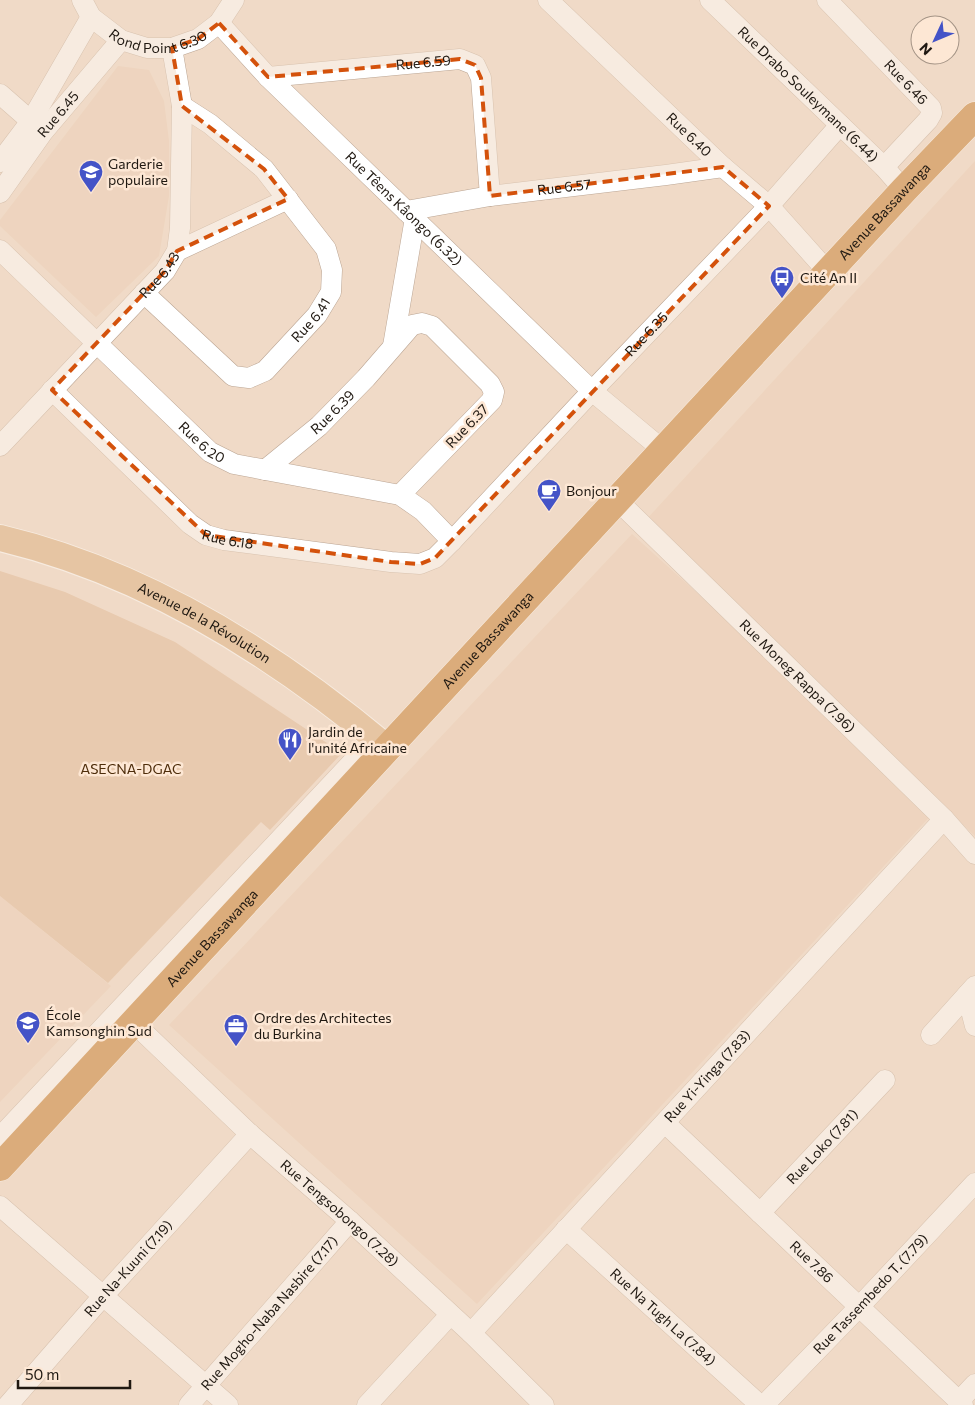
<svg xmlns="http://www.w3.org/2000/svg" width="975" height="1405" viewBox="0 0 975 1405" font-family="Commissioner,sans-serif">
<style>
.built{fill:#eacdb5}
.green{fill:#deb592}
.lines{fill:none;stroke-linecap:round;stroke-linejoin:round}
.minor-casing{stroke:#bba593;stroke-width:21}
.major-casing{stroke:#fff;stroke-width:28}
.highway-casing{stroke:#fff;stroke-width:29}
.minor{stroke:#fff;stroke-width:20}
.major{stroke:#d9ac79;stroke-width:26}
.highway{stroke:#c0741f;stroke-width:28}
.marked{fill:none;stroke:#d4520c;stroke-width:4;stroke-dasharray:10 6;stroke-linejoin:round}
.labels{text-anchor:middle;stroke-width:5;stroke-linejoin:round;paint-order:stroke}
.street-label{font-size:14px;fill:#1f1811;stroke:#fde7d4}
.poi-label{font-size:14px;fill:#1f1811;stroke:#fde7d4;text-anchor:start}
.park-label{font-size:14px;fill:#4e2d0b;stroke:#fde7d4}
</style>
<rect width="100%" height="100%" fill="#f0dac7"/>
<path class="built" d="M 118,66 L 149,70 L 164,101 L 169,141 L 169,196 L 159,256 L 96,317 L 0,226 L 0,220 Z
M 975,161 L 975,836 L 645,521 Z
M 632,534 L 936,810 L 477,1304 L 169,1025 Z
M 0,896 L 111,986 L 0,1102 Z"/>
<path class="green" d="M 0,571 L 65,592 L 175,642 L 342,753 L 270,830 L 261,822 L 108,983 L 0,896 Z"/>
<g class="lines">
<defs>
<g id="minor">
<path id="s1" d="M 82,0 L 91,17 L 121,40 L 147,48 L 172,48 L 198,39 L 219,23 L 234,0"/>
<path id="s2" d="M 548,0 L 723,167 L 769,206 L 828,272"/>
<path id="s3" d="M 710,0 L 884,167 L 904,190"/>
<path id="s4" d="M 827,0 L 931,108 L 932,113 L 928,120 L 884,167"/>
<path id="s5" d="M 219,23 L 268,77 L 592,391 L 663,450"/>
<path id="s6" d="M 268,77 L 460,59 L 475,65 L 481,78 L 490,196"/>
<path d="M 0,94 L 40,129"/>
<path d="M 0,162 L 31,121 L 91,17"/>
<path id="s7" d="M 0,193 L 43,132 L 121,40"/>
<path id="s8" d="M 406,211 L 490,196 L 666,175 L 723,167"/>
<path id="s9" d="M 0,250 L 210,452 L 234,464 L 400,495 L 423,511 L 452,541"/>
<path d="M 177,251 L 288,199"/>
<path id="s10" d="M 144,293 L 233,376 L 249,378 L 265,371 L 317,315 L 331,292 L 332,270 L 326,249 L 264,169 L 210,124 L 182,106"/>
<path d="M 393,346 L 415,218"/>
<path id="s11" d="M 52,390 L 190,524 L 206,535 L 224,540 L 391,562 L 420,564 L 435,558 L 452,541 L 592,391 L 769,206 L 840,125"/>
<path id="s12" d="M 0,446 L 165,271 L 177,251 L 180,228 L 182,106 L 172,48"/>
<path id="s13" d="M 265,470 L 319,426 L 366,378 L 412,325 L 422,323 L 432,326 L 490,384 L 494,392 L 492,400 L 400,495"/>
<path id="s14" d="M 617,500 L 944,819 L 975,854"/>
<path d="M 967,995 L 975,1026"/>
<path id="s15" d="M 134,1023 L 250,1134 L 350,1221 L 471,1333 L 544,1405"/>
<path d="M 931,1035 L 975,986"/>
<path id="s16" d="M 665,1123 L 963,1405"/>
<path d="M 0,1137 L 375,738"/>
<path d="M 0,1206 L 228,1405"/>
<path id="s17" d="M 760,1213 L 885,1080"/>
<path id="s18" d="M 566,1229 L 760,1405"/>
<path id="s19" d="M 471,1333 L 944,819"/>
<path d="M 959,1401 L 975,1384"/>
<path id="s20" d="M 8,1405 L 103,1296 L 250,1134"/>
<path id="s21" d="M 189,1405 L 350,1221"/>
<path d="M 367,1405 L 450,1315"/>
<path id="s22" d="M 764,1405 L 859,1307 L 975,1183"/>
</g>
<g id="major">
<path id="s23" d="M 0,538 C 143,572 275,654 387,748"/>
</g>
<g id="highway">
<path id="s24" d="M 0,1167 L 904,190 L 975,116"/>
</g>
</defs>
<use href="#minor" class="minor-casing"/>
<use href="#major" class="major-casing"/>
<use href="#highway" class="highway-casing"/>
<use href="#minor" class="minor"/>
<use href="#major" class="major"/>
<use href="#highway" class="highway"/>
</g>
<path d="M0 0H975V1405H0ZM 219,23 L 268,77 L 460,59 L 475,65 L 481,78 L 490,196 L 723,167 L 769,206 L 435,558 L 420,564 L 391,562 L 206,535 L 52,390 L 165,271 L 177,251 L 288,199 L 264,169 L 182,106 L 172,48 L 198,39 Z" fill="#f0dac7" fill-opacity=".55" fill-rule="evenodd"/>
<path class="marked" d="M 219,23 L 268,77 L 460,59 L 475,65 L 481,78 L 490,196 L 723,167 L 769,206 L 435,558 L 420,564 L 391,562 L 206,535 L 52,390 L 165,271 L 177,251 L 288,199 L 264,169 L 182,106 L 172,48 L 198,39 Z"/>
<defs>
<symbol id="school-pin" viewBox="-11 -11 22 30"><path d="M0 17L-7.5 6A9.5 9.5 0 1 1 7.5 6Z" fill="#4453c7" stroke="#fde7d4"/><path d="M0-5L7-2L0 1L-7-2ZM-4 1L0 2.5L4 1V4Q0 6-4 4Z" fill="#fff"/></symbol>
<symbol id="bus-pin" viewBox="-11 -11 22 30"><path d="M0 17L-7.5 6A9.5 9.5 0 1 1 7.5 6Z" fill="#4453c7" stroke="#fde7d4"/><path d="M-5-6H5V4H4V6H2V4H-2V6H-4V4H-5ZM-3.5-4V0h7V-4ZM-3.5 1.2v1.5H-2V1.2ZM2 1.2v1.5H3.5V1.2Z" fill="#fff"/></symbol>
<symbol id="cafe-pin" viewBox="-11 -11 22 30"><path d="M0 17L-7.5 6A9.5 9.5 0 1 1 7.5 6Z" fill="#4453c7" stroke="#fde7d4"/><path d="M-5.5-4.5H6V0H3Q3 3.5 0 3.5H-2.5Q-5.5 3.5-5.5 0ZM3-3.2v2h1.7v-2ZM-6 4.5H4V6H-6Z" fill="#fff"/></symbol>
<symbol id="restaurant-pin" viewBox="-11 -11 22 30"><path d="M0 17L-7.5 6A9.5 9.5 0 1 1 7.5 6Z" fill="#4453c7" stroke="#fde7d4"/><path d="M-5-6h1v4h1v-4h1v4h1v-4h1v5L-1.5 .5V6h-2V.5L-5-1ZM5-6V6H3V1.5H1.5Q1.5-4 5-6Z" fill="#fff"/></symbol>
<symbol id="office-pin" viewBox="-11 -11 22 30"><path d="M0 17L-7.5 6A9.5 9.5 0 1 1 7.5 6Z" fill="#4453c7" stroke="#fde7d4"/><path d="M-6-3h4V-5.5h4V-3h4V5H-6ZM-1-4.5V-3h2v-1.5ZM-6 0V1H6V0Z" fill="#fff"/></symbol>
</defs>
<g fill-rule="evenodd">
<use href="#school-pin" x="77" y="158" width="28" height="38"/>
<use href="#bus-pin" x="768" y="264" width="28" height="38"/>
<use href="#cafe-pin" x="535" y="477" width="28" height="38"/>
<use href="#restaurant-pin" x="276" y="726" width="28" height="38"/>
<use href="#school-pin" x="14" y="1009" width="28" height="38"/>
<use href="#office-pin" x="222" y="1012" width="28" height="38"/>
</g>
<g class="labels">
<g class="street-label">
<text dy="5" stroke="none"><textPath href="#s1" startOffset="95">Rond Point 6.30</textPath></text>
<text dy="5" stroke="none"><textPath href="#s6" startOffset="156">Rue 6.59</textPath></text>
<text dy="5" stroke="none"><textPath href="#s4" startOffset="114">Rue 6.46</textPath></text>
<text dy="5" stroke="none"><textPath href="#s3" startOffset="136">Rue Drabo Souleymane (6.44)</textPath></text>
<text dy="5" stroke="none"><textPath href="#s7" startOffset="98">Rue 6.45</textPath></text>
<text dy="5" stroke="none"><textPath href="#s2" startOffset="195">Rue 6.40</textPath></text>
<text dy="5" stroke="none"><textPath href="#s8" startOffset="160">Rue 6.57</textPath></text>
<text dy="5" stroke="none"><textPath href="#s5" startOffset="262">Rue Têens Kâongo (6.32)</textPath></text>
<text dy="5" stroke="none"><textPath href="#s24" startOffset="1302">Avenue Bassawanga</textPath></text>
<text dy="5" stroke="none"><textPath href="#s12" startOffset="234">Rue 6.43</textPath></text>
<text dy="5" stroke="none"><textPath href="#s10" startOffset="224">Rue 6.41</textPath></text>
<text dy="5" stroke="none"><textPath href="#s11" startOffset="752">Rue 6.35</textPath></text>
<text dy="5" stroke="none"><textPath href="#s13" startOffset="89">Rue 6.39</textPath></text>
<text transform="translate(467 426) rotate(-46)" y="5">Rue 6.37</text>
<text dy="5" stroke="none"><textPath href="#s9" startOffset="279">Rue 6.20</textPath></text>
<text dy="5" stroke="none"><textPath href="#s11" startOffset="234">Rue 6.18</textPath></text>
<text dy="5" stroke="none"><textPath href="#s23" startOffset="222">Avenue de la Révolution</textPath></text>
<text dy="5" stroke="none"><textPath href="#s24" startOffset="718">Avenue Bassawanga</textPath></text>
<text dy="5" stroke="none"><textPath href="#s14" startOffset="252">Rue Moneg Rappa (7.96)</textPath></text>
<text dy="5" stroke="none"><textPath href="#s24" startOffset="312">Avenue Bassawanga</textPath></text>
<text dy="5" stroke="none"><textPath href="#s19" startOffset="349">Rue Yi-Yinga (7.83)</textPath></text>
<text dy="5" stroke="none"><textPath href="#s17" startOffset="91">Rue Loko (7.81)</textPath></text>
<text dy="5" stroke="none"><textPath href="#s15" startOffset="280">Rue Tengsobongo (7.28)</textPath></text>
<text dy="5" stroke="none"><textPath href="#s16" startOffset="202">Rue 7.86</textPath></text>
<text dy="5" stroke="none"><textPath href="#s20" startOffset="182">Rue Na-Kuuni (7.19)</textPath></text>
<text dy="5" stroke="none"><textPath href="#s22" startOffset="154">Rue Tassembedo T. (7.79)</textPath></text>
<text dy="5" stroke="none"><textPath href="#s21" startOffset="122">Rue Mogho-Naba Nasbire (7.17)</textPath></text>
<text dy="5" stroke="none"><textPath href="#s18" startOffset="131">Rue Na Tugh La (7.84)</textPath></text>
</g>
<g class="poi-label">
<text x="108" y="169">Garderie<tspan x="108" dy="16">populaire</tspan></text>
<text x="800" y="283">Cité An II</text>
<text x="566" y="496">Bonjour</text>
<text x="308" y="737">Jardin de<tspan x="308" dy="16">l'unité Africaine</tspan></text>
<text x="46" y="1020">École<tspan x="46" dy="16">Kamsonghin Sud</tspan></text>
<text x="254" y="1023">Ordre des Architectes<tspan x="254" dy="16">du Burkina</tspan></text>
</g>
<g class="park-label">
<text x="131" y="774">ASECNA-DGAC</text>
</g>
</g>
<g transform="translate(935 40) rotate(226)"><circle r="24" fill="#fde7d4" stroke="#a49486"/>
<path d="M0-4L9 19L0 12L-9 19Z" fill="#4453c7"/>
<text y="-8" font-size="14" font-weight="bold" text-anchor="middle" fill="#1f1811">N</text>
</g>
<path d="M18 1380v8h112v-8" fill="none" stroke="#1f1811" stroke-width="2.5"/>
<text x="25" y="1380" font-size="15" fill="#1f1811" stroke="#fde7d4" stroke-width="4" paint-order="stroke">50 m</text>
</svg>
